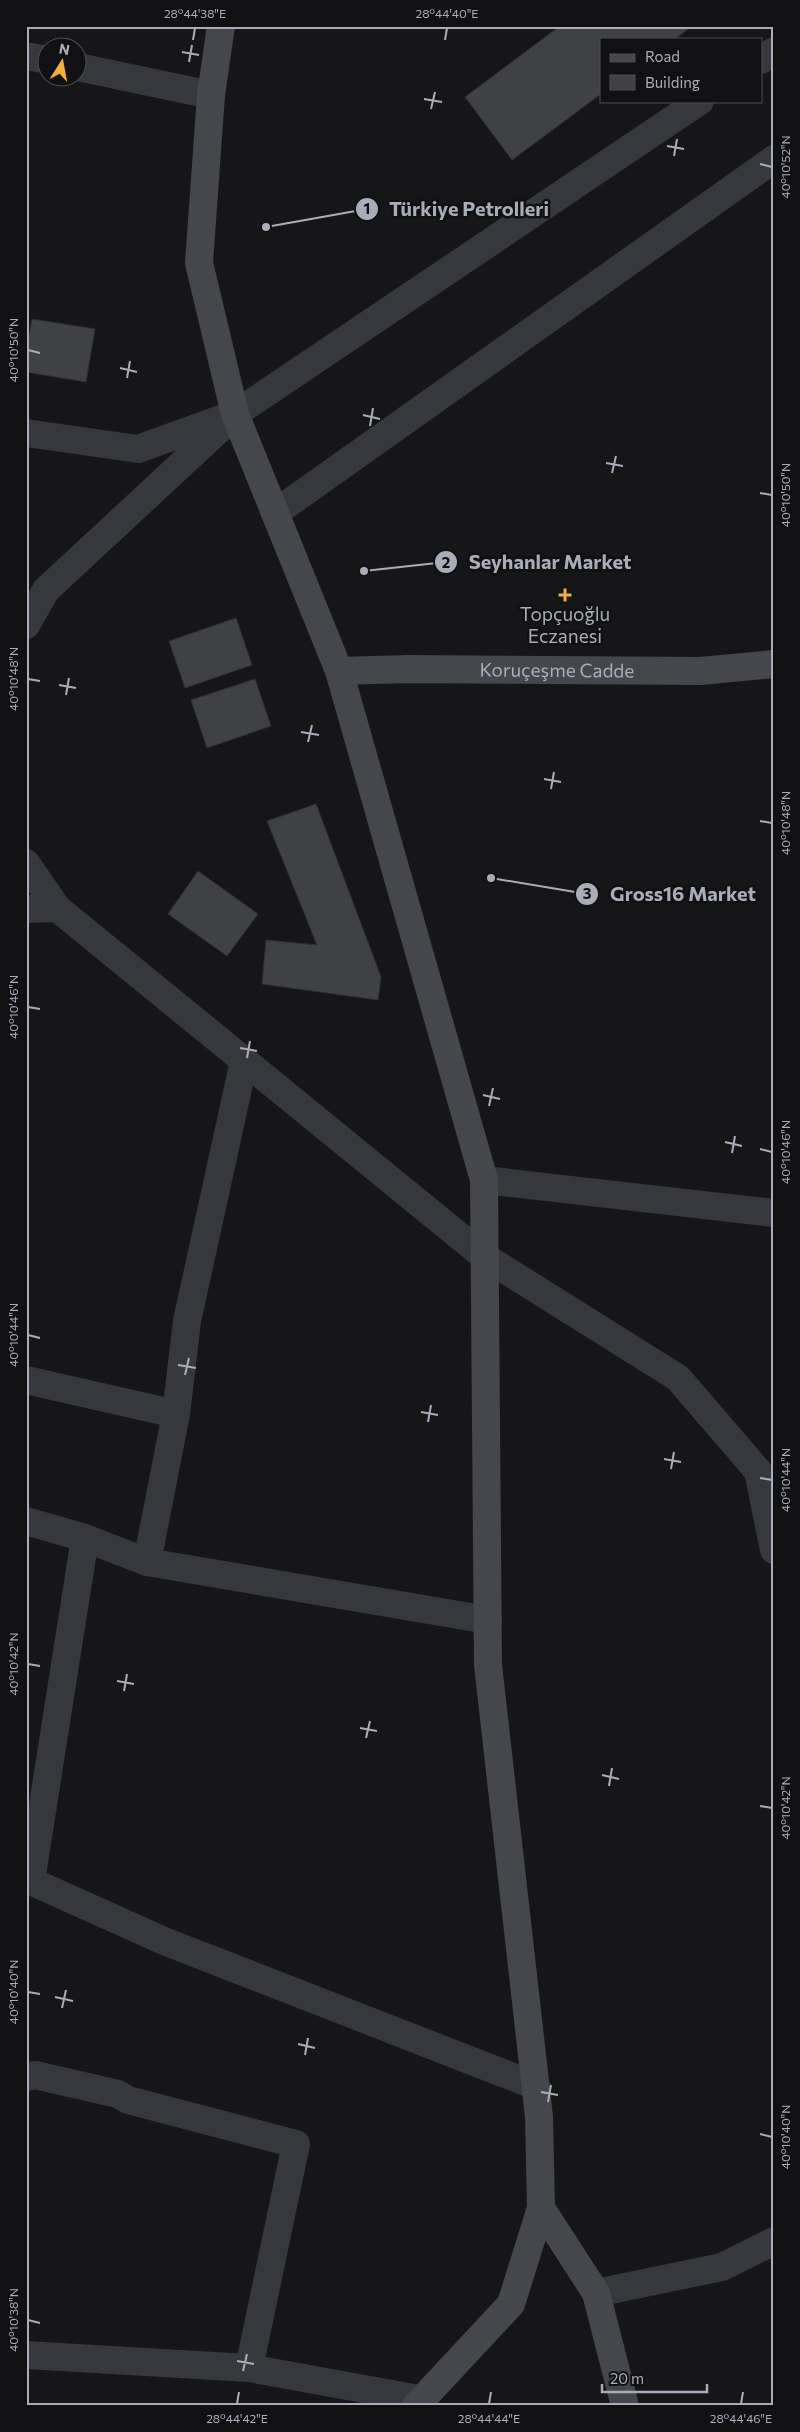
<svg xmlns="http://www.w3.org/2000/svg" width="800" height="2432" viewBox="0 0 800 2432" font-family="Commissioner,sans-serif">
<style>
.building{fill:#404145;stroke:#303034}
.lines{fill:none;stroke-linecap:round;stroke-linejoin:round}
.street{stroke:#37383d;stroke-width:28}
.secondary{stroke:#45474d;stroke-width:28}
.ticks{fill:none;stroke:#a8adb8;stroke-width:2}
.poi-dot{fill:#f2b134;stroke:#111113;stroke-width:2}
.labels{text-anchor:middle;stroke-width:5;stroke-linejoin:round;paint-order:stroke}
.poi-label{font-size:19px;fill:#a8adb8;stroke:#111113}
.street-label{font-size:19px;fill:#a8adb8;stroke:#111113}
.leader{fill:none;stroke:#a8adb8;stroke-width:2}
.callout-dot{fill:#a8adb8;stroke:#111113;stroke-width:2}
.mark-label{font-size:15px;text-anchor:middle;font-weight:bold;fill:#111}
.callout-label{font-size:20px;text-anchor:middle;font-weight:bold;fill:#a8adb8;stroke:#111113;stroke-width:5;stroke-linejoin:round;paint-order:stroke}
.neatline{fill:none;stroke:#a8adb8;stroke-width:2}
.ticks-label{font-size:12px;text-anchor:middle;fill:#a8adb8}
</style>
<rect width="100%" height="100%" fill="#161618"/>
<path class="building" d="M 560,26 L 692,26 L 675,39 L 601,39 L 601,94 L 512,160 L 465,97 Z
M 32,319 L 95,329 L 86,382 L 26,372 L 26,351 Z
M 236,618 L 252,665 L 185,688 L 169,641 Z
M 255,679 L 271,726 L 207,748 L 191,700 Z
M 316,804 L 381,977 L 378,1000 L 262,984 L 266,940 L 317,945 L 267,821 Z
M 198,871 L 258,914 L 227,956 L 168,914 Z"/>
<g class="lines">
<path class="street" d="M 26,56 L 48,60
M 761,60 L 774,51
M 78,67 L 211,95
M 26,433 L 138,449 L 235,414 L 700,101
M 275,513 L 774,159
M 26,625 L 46,590 L 227,422
M 26,863 L 57,908 L 485,1257 L 678,1378 L 758,1471 L 774,1550
M 26,909 L 57,908
M 484,1180 L 774,1213
M 26,1380 L 176,1414
M 26,1521 L 85,1538 L 147,1562 L 488,1620
M 147,1562 L 176,1414 L 187,1321 L 244,1061
M 26,1879 L 164,1941 L 536,2086
M 31,1881 L 85,1538
M 26,2077 L 35,2075 L 118,2094 L 128,2100 L 296,2144 L 249,2368
M 596,2293 L 722,2267 L 774,2241
M 26,2355 L 249,2368 L 419,2399"/>
<g class="secondary">
<path d="M 221,26 L 211,95 L 199,263 L 235,414 L 339,671 L 484,1180 L 488,1665 L 539,2117 L 541,2208 L 511,2304 L 416,2406"/>
<path id="s1" d="M 339,671 L 408,669 L 700,671 L 774,664"/>
<path d="M 541,2208 L 596,2293 L 625,2406"/>
</g>
</g>
<path class="ticks" d="M 193,40 L 195,28M 445,40 L 447,28M 182,52 L 199,55M 189,62 L 192,45M 424,99 L 442,102M 431,109 L 435,92M 667,146 L 684,149M 674,156 L 677,139M 760,164 L 772,167M 28,350 L 40,353M 120,368 L 137,372M 127,378 L 130,361M 363,415 L 380,419M 370,426 L 373,408M 606,463 L 623,466M 612,473 L 616,456M 760,493 L 772,495M 28,679 L 40,681M 59,685 L 76,688M 66,695 L 69,678M 301,732 L 319,735M 308,742 L 312,725M 544,779 L 561,782M 551,789 L 554,772M 760,821 L 772,823M 28,1007 L 40,1009M 240,1048 L 257,1051M 247,1058 L 250,1041M 483,1095 L 500,1099M 489,1106 L 493,1088M 725,1142 L 742,1146M 760,1149 L 772,1152M 732,1153 L 735,1136M 28,1335 L 40,1338M 178,1365 L 196,1368M 185,1375 L 189,1358M 421,1412 L 438,1415M 428,1422 L 431,1405M 664,1459 L 681,1462M 671,1469 L 674,1452M 760,1478 L 772,1480M 28,1664 L 40,1666M 117,1681 L 134,1684M 124,1691 L 127,1674M 360,1728 L 377,1731M 366,1738 L 370,1721M 602,1775 L 619,1779M 609,1786 L 612,1768M 760,1806 L 772,1808M 28,1992 L 40,1994M 55,1997 L 73,2001M 62,2008 L 66,1990M 298,2044 L 315,2048M 305,2055 L 308,2038M 541,2092 L 558,2095M 548,2102 L 551,2085M 760,2134 L 772,2137M 28,2320 L 40,2323M 237,2361 L 254,2364M 243,2371 L 247,2354M 237,2404 L 239,2392M 489,2404 L 491,2392M 741,2404 L 743,2392"/>
<path class="poi-dot" d="M562.5 587.5h5v5h5v5h-5v5h-5v-5h-5v-5h5z"/>
<g class="labels">
<g class="poi-label">
<text x="565" y="621">Topçuoğlu<tspan x="565" dy="22">Eczanesi</tspan></text>
</g>
<g class="street-label">
<text dy="7" stroke="none"><textPath href="#s1" startOffset="218">Koruçeşme Cadde</textPath></text>
</g>
</g>
<path class="leader" d="M266 227L367 209M364 571L446 562M491 878L587 894"/>
<g class="callout-dot">
<circle cx="266" cy="227" r="5"/>
<circle cx="364" cy="571" r="5"/>
<circle cx="491" cy="878" r="5"/>
<circle cx="367" cy="209" r="12"/>
<circle cx="446" cy="562" r="12"/>
<circle cx="587" cy="894" r="12"/>
</g>
<g class="mark-label">
<text x="367" y="214">1</text>
<text x="446" y="568">2</text>
<text x="587" y="899">3</text>
</g>
<g class="callout-label">
<text x="469" y="216">Türkiye Petrolleri</text>
<text x="550" y="569">Seyhanlar Market</text>
<text x="683" y="901">Gross16 Market</text>
</g>
<rect width="800" height="2432" fill="none" stroke="#111113" stroke-width="55"/>
<rect x="600" y="38" width="162" height="65" fill="#111113" stroke="#4d4f55"/>
<rect x="610" y="54" width="25" height="8" fill="#45474d" stroke="#4d4f55"/>
<text x="645" y="62" font-size="15" fill="#a8adb8">Road</text>
<rect x="610" y="75" width="25" height="15" fill="#404145" stroke="#4d4f55"/>
<text x="645" y="88" font-size="15" fill="#a8adb8">Building</text>
<g transform="translate(62 62) rotate(11)"><circle r="24" fill="#111113" stroke="#4d4f55"/>
<path d="M0-4L9 19L0 12L-9 19Z" fill="#f2b134"/>
<text y="-8" font-size="14" font-weight="bold" text-anchor="middle" fill="#a8adb8">N</text>
</g>
<path d="M602 2384v8h105v-8" fill="none" stroke="#a8adb8" stroke-width="2.5"/>
<text x="610" y="2384" font-size="15" fill="#a8adb8" stroke="#111113" stroke-width="4" paint-order="stroke">20 m</text>
<rect x="28" y="28" width="744" height="2376" class="neatline"/>
<g class="ticks-label">
<text x="195" y="18">28°44'38"E</text>
<text x="447" y="18">28°44'40"E</text>
<text transform="translate(786 167) rotate(-90)" y="4">40°10'52"N</text>
<text transform="translate(14 350) rotate(-90)" y="4">40°10'50"N</text>
<text transform="translate(786 495) rotate(-90)" y="4">40°10'50"N</text>
<text transform="translate(14 679) rotate(-90)" y="4">40°10'48"N</text>
<text transform="translate(786 823) rotate(-90)" y="4">40°10'48"N</text>
<text transform="translate(14 1007) rotate(-90)" y="4">40°10'46"N</text>
<text transform="translate(786 1152) rotate(-90)" y="4">40°10'46"N</text>
<text transform="translate(14 1335) rotate(-90)" y="4">40°10'44"N</text>
<text transform="translate(786 1480) rotate(-90)" y="4">40°10'44"N</text>
<text transform="translate(14 1664) rotate(-90)" y="4">40°10'42"N</text>
<text transform="translate(786 1808) rotate(-90)" y="4">40°10'42"N</text>
<text transform="translate(14 1992) rotate(-90)" y="4">40°10'40"N</text>
<text transform="translate(786 2137) rotate(-90)" y="4">40°10'40"N</text>
<text transform="translate(14 2320) rotate(-90)" y="4">40°10'38"N</text>
<text x="237" y="2423">28°44'42"E</text>
<text x="489" y="2423">28°44'44"E</text>
<text x="741" y="2423">28°44'46"E</text>
</g>
</svg>
